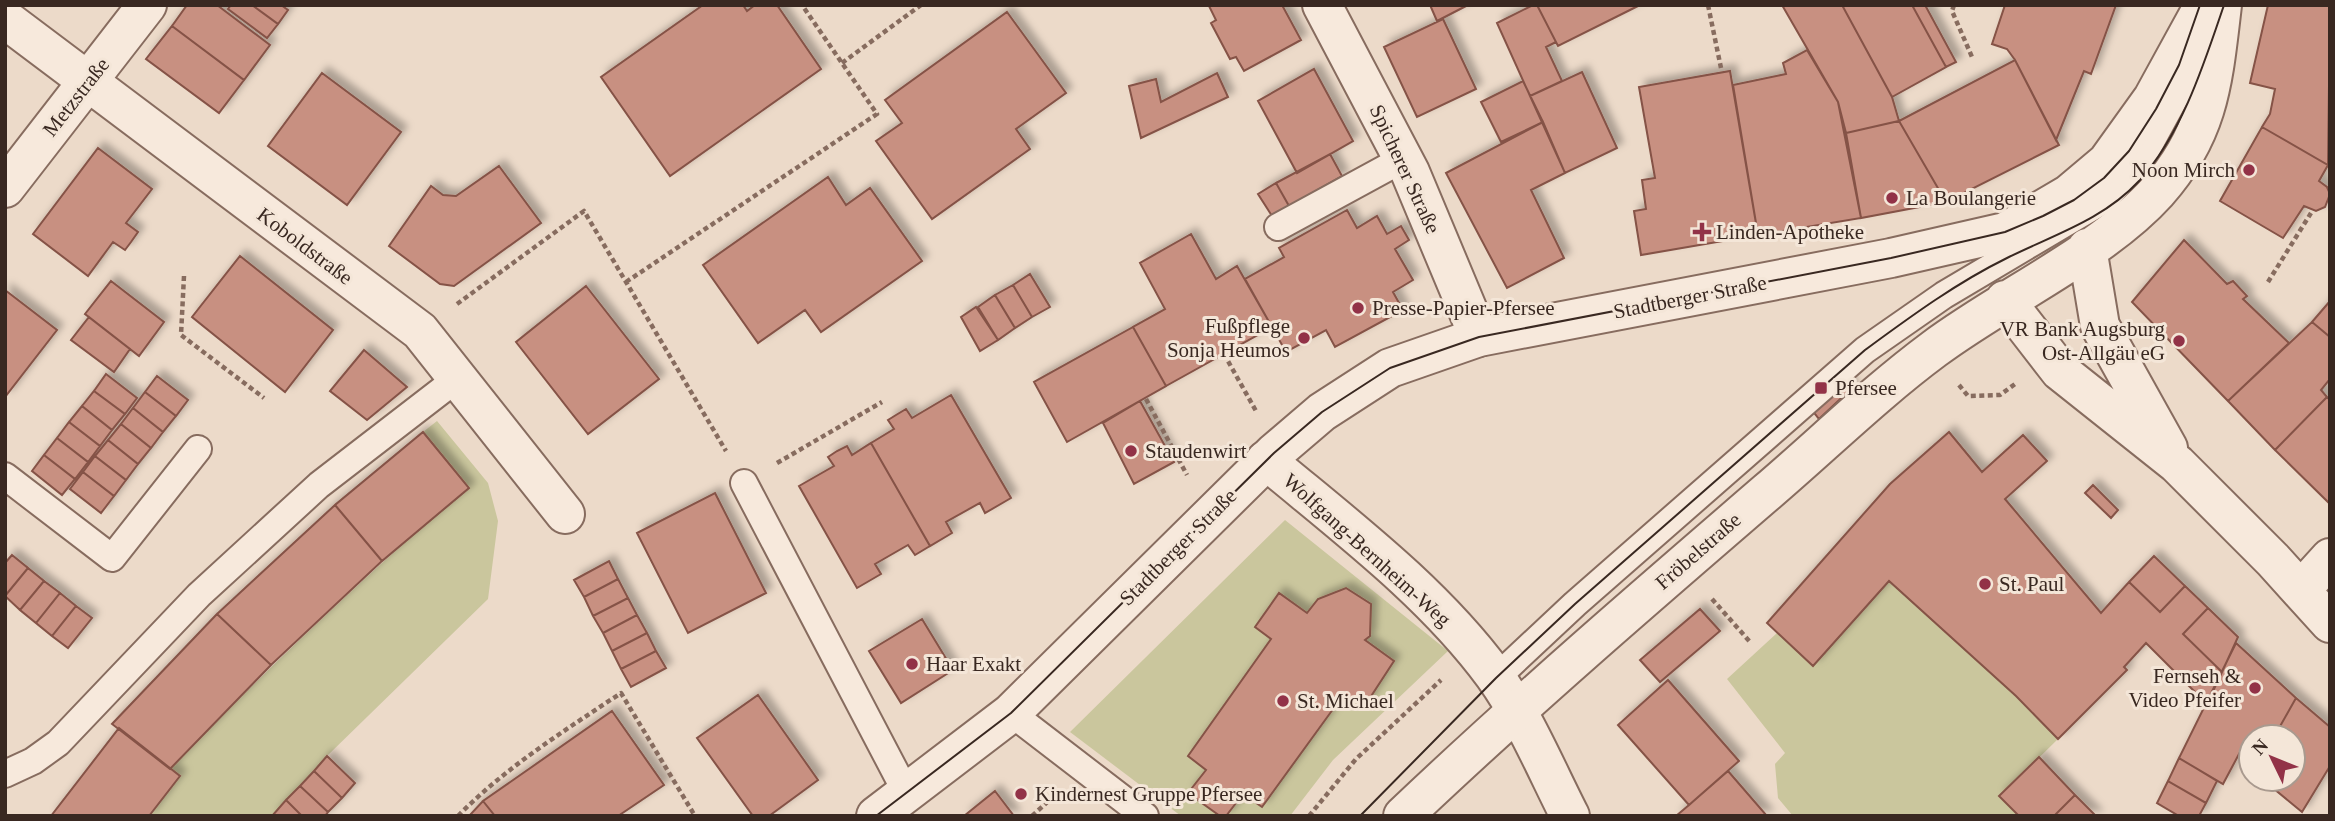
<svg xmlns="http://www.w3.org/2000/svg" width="2335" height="821" viewBox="0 0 2335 821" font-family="'Times New Roman',serif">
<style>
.green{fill:#cac69d}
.building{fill:#c89081;stroke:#855246;stroke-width:2;filter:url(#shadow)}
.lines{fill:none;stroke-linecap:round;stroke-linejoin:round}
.service-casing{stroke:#876c5f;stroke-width:30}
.minor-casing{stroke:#876c5f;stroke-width:42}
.tertiary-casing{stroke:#876c5f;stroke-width:42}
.path{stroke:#876c5f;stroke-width:4.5;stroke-dasharray:5 3.5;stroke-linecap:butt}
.service{stroke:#f7e9dc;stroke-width:26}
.minor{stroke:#f7e9dc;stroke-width:38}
.tertiary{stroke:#f7e9dc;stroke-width:38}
.tram{stroke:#392821;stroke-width:2}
.poi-dot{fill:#923247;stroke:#f4e6d8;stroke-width:2.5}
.labels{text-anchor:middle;stroke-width:6;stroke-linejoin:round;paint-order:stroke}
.street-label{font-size:21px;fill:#392821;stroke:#f4e6d8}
.poi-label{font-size:21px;fill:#392821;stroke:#f4e6d8;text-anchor:start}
</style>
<defs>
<filter id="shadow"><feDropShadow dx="6" dy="-6" stdDeviation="3.5" flood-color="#0004"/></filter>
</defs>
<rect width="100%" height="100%" fill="#ecdac9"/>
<path class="green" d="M 437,421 L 488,483 L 498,521 L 488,599 L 327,756 L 272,816 L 149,816 L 180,777 L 170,769 C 266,670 364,576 468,487 L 423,432 Z
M 1285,520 L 1448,651 L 1333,760 L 1290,816 L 1181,816 L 1070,732 Z
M 1889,581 L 2016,696 L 2058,739 L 2000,796 L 2019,816 L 1793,816 L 1778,798 L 1775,764 L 1785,753 L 1727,679 L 1777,633 L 1814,665 Z"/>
<path class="building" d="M 187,5 L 217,5 L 270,45 L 244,80 L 172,26 Z
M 231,5 L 252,5 L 278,24 L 267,38 L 228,9 Z
M 252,5 L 281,5 L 288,10 L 278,24 Z
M 703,5 L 743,5 L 747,11 L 755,5 L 777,5 L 821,69 L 670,176 L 601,77 Z
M 1282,5 L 1301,40 L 1244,71 L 1236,57 L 1230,59 L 1211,23 L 1216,20 L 1209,6 Z
M 1430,5 L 1468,5 L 1437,21 Z
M 1533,5 L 1537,5 L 1556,42 L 1546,47 L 1562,81 L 1530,96 L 1497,23 Z
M 1537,5 L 1640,5 L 1558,46 Z
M 1782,5 L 1842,5 L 1892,97 L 1899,121 L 1846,133 L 1838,102 Z
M 1842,5 L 1912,5 L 1946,67 L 1892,97 Z
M 1912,5 L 1925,5 L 1956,62 L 1946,67 Z
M 2005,5 L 2116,5 L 2091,74 L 2084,71 L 2056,140 L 2015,60 L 2007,49 L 1992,44 Z
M 2268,5 L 2330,5 L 2328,165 L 2262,127 L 2270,114 L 2275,89 L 2250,83 Z
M 1007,12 L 1066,93 L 1016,129 L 1030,149 L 932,219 L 876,141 L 902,123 L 885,100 Z
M 1443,19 L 1476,89 L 1417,117 L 1384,47 Z
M 172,26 L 244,80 L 219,113 L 146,59 Z
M 1807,50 L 1838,102 L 1861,218 L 1758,235 L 1733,85 L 1786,74 L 1783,63 Z
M 2015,60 L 2059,145 L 1946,202 L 1899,121 Z
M 1314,69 L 1353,141 L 1297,173 L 1258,101 Z
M 1730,71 L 1758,235 L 1641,255 L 1634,211 L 1646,209 L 1642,180 L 1655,178 L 1639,87 Z
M 1582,72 L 1617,148 L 1565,173 L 1530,96 Z
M 322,73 L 401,132 L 347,205 L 268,146 Z
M 1217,73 L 1228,97 L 1141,138 L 1129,86 L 1156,79 L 1161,102 Z
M 1523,81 L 1543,122 L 1501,142 L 1481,102 Z
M 1899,121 L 1946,202 L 1861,218 L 1846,133 Z
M 1543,122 L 1565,173 L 1531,190 L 1564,258 L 1507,288 L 1446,173 Z
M 2262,127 L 2328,165 L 2319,181 L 2327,187 L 2330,194 L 2325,207 L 2316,211 L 2304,206 L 2283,238 L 2220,201 Z
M 98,148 L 152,189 L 126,223 L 138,232 L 131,242 L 125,250 L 113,242 L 88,276 L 33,234 Z
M 1330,154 L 1342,176 L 1289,206 L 1276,183 Z
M 499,166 L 541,223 L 454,286 L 440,284 L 389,246 L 431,186 L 443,195 L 456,196 Z
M 828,177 L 846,205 L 870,188 L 922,261 L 821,332 L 805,310 L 758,343 L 703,265 Z
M 1276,183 L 1289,206 L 1272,216 L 1258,194 Z
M 1347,210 L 1357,228 L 1377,216 L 1387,234 L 1401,226 L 1409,240 L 1395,249 L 1413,280 L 1393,292 L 1403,310 L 1335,347 L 1326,330 L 1286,352 L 1245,279 L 1284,257 L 1279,248 Z
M 1191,234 L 1216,279 L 1237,266 L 1272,327 L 1166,386 L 1133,327 L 1165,309 L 1140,263 Z
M 2184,240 L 2227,284 L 2233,281 L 2247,296 L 2243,299 L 2289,343 L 2228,401 L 2132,302 Z
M 240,256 L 333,330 L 285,392 L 192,317 Z
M 1030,274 L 1050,307 L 1032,317 L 1013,285 Z
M 111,281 L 164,322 L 139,356 L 85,314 Z
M 1013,285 L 1032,317 L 1015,328 L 995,295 Z
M 586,286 L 659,379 L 588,434 L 516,342 Z
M 5,290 L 57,330 L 5,397 Z
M 995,295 L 1015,328 L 998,340 L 978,307 Z
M 2330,301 L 2330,337 L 2312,322 Z
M 976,307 L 998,340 L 980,351 L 961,317 Z
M 89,317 L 130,349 L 114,372 L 71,340 Z
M 2312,322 L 2330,337 L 2330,379 L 2321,390 L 2327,397 L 2275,450 L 2228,401 Z
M 1133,327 L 1166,386 L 1067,442 L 1034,382 Z
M 364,350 L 407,387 L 367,420 L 330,391 Z
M 106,374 L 137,398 L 125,414 L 94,391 Z
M 157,376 L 188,400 L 176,416 L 145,392 Z
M 1845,380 L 1852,388 L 1819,419 L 1812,410 Z
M 94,391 L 125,414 L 112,430 L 82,406 Z
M 145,392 L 176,416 L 163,432 L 133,408 Z
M 951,395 L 1011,498 L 985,513 L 980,503 L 946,522 L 952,533 L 930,546 L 871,443 L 894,429 L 888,420 L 896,415 L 906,409 L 912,418 Z
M 2327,397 L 2330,400 L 2330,504 L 2275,450 Z
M 1140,401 L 1174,462 L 1134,484 L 1103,423 Z
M 82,406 L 112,430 L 100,446 L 69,422 Z
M 133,408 L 163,432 L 151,448 L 121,424 Z
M 69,422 L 100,446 L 88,462 L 57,438 Z
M 121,424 L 151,448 L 138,464 L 108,440 Z
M 423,432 L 469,488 L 382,561 L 335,505 Z
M 1949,432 L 1982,472 L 2023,435 L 2047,461 L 2005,499 L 2101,613 L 2129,582 L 2160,612 L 2185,586 L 2208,608 L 2183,634 L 2222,672 L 2207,704 L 2146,643 L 2124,667 L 2127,670 L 2058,739 L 2016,696 L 1889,581 L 1813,666 L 1767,623 L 1890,484 Z
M 57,438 L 88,462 L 75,479 L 44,455 Z
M 108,440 L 138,464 L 126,480 L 95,456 Z
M 871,443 L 930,546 L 915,555 L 908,545 L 875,564 L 881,574 L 857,588 L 799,486 L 834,466 L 828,457 L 837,451 L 847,446 L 852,455 Z
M 44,455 L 75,479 L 62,495 L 32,471 Z
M 95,456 L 126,480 L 114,496 L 83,472 Z
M 83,472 L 114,496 L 101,513 L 70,489 Z
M 2093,485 L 2118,510 L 2111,518 L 2085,493 Z
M 715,493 L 766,593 L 688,633 L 637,533 Z
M 335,505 L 382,561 L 271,665 L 217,614 Z
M 12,555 L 28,568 L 5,596 L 5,563 Z
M 2154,556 L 2185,586 L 2160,612 L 2129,582 Z
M 609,561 L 618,579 L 584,597 L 574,580 Z
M 28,568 L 44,581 L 20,610 L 5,596 Z
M 618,579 L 628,598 L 593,616 L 584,597 Z
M 44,581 L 60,593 L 36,623 L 20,610 Z
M 1346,588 L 1371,604 L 1370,636 L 1365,640 L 1394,661 L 1364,707 L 1344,694 L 1262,807 L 1243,794 L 1226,816 L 1220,816 L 1188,793 L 1206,770 L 1188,756 L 1271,639 L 1255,627 L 1279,593 L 1307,613 L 1318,599 Z
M 60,593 L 76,606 L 52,636 L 36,623 Z
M 628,598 L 637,615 L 603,633 L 593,616 Z
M 76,606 L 92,618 L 68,648 L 52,636 Z
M 2208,608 L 2238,637 L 2222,672 L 2183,634 Z
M 1700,609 L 1720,631 L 1660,682 L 1640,660 Z
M 217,614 L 271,665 L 170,769 L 112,724 Z
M 637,615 L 647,633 L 612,651 L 603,633 Z
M 922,619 L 953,670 L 901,703 L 869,651 Z
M 647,633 L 656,651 L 621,669 L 612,651 Z
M 2236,643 L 2296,698 L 2274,737 L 2247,739 L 2223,784 L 2179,758 Z
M 656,651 L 666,668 L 631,687 L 621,669 Z
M 1668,680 L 1739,761 L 1689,805 L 1618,725 Z
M 758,695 L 818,780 L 769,816 L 753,816 L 697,738 Z
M 2296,698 L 2330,727 L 2330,766 L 2302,812 L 2262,779 L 2293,779 L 2293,737 L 2274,737 Z
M 612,711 L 664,785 L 618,816 L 495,816 L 483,801 Z
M 119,728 L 180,776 L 149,816 L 51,816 Z
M 327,756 L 355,783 L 342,798 L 314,771 Z
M 2039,757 L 2075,795 L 2054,816 L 2019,816 L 1999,796 Z
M 2179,758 L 2217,781 L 2206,803 L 2168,781 Z
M 314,771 L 342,798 L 328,812 L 300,786 Z
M 1728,771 L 1767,816 L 1676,816 L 1689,805 Z
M 2168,781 L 2206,803 L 2199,816 L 2179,816 L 2157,803 Z
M 300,786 L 328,812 L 325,816 L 302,816 L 286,800 Z
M 995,791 L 1014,816 L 964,816 Z
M 2075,795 L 2096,816 L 2054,816 Z
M 286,800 L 302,816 L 272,816 Z
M 483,801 L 495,816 L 469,816 Z"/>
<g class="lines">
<defs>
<path id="service" d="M 1278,227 L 1403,159
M 5,476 L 112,558 L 198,449
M 744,483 L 907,794
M 1496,678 L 1575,604 L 1865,350 L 1944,295 L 2104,200 L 2141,160 L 2190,70 L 2196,51
M 1011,713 L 1145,816
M 5,774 L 33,761 L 58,743 L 199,595 L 319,485 L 459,377"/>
<path id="minor" d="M 1322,5 L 1410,172 L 1479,337
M 5,19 L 420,331 L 565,514
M 5,188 L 147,5
M 1266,460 C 1345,526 1433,592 1494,675 C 1525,718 1546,769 1570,816
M 2301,590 L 2330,558"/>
<path id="tertiary" d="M 2087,248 L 2100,326 L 2168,448
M 2005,300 L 2060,371 L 2177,464 L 2273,560 L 2330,623
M 876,816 L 1011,713 L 1274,453 L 1322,412 L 1390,368 L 1479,337 L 1891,258 L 2005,232 L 2069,194 L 2107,162 L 2153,98 L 2204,5
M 1403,816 C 1521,704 1644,598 1767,492 C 1822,445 1876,392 1934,349 C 2002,298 2102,253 2157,192 C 2210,132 2213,81 2222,5"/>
</defs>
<use href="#service" class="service-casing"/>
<use href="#minor" class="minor-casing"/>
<use href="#tertiary" class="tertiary-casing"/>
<path class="path" d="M 1708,5 L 1721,68
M 1954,5 L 1952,11 L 1972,57
M 842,63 L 921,5
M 184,276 L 181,335 L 264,398
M 626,282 L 877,114 L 802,5
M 2268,282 L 2311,213
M 457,304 L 584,211 L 726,451
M 1224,354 L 1256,411
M 1959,385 L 1968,396 L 2000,395 L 2015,384
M 1146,399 L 1187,475
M 777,463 L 882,402
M 1712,599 L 1751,643
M 458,816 C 506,767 564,731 621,693 L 695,816
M 1032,816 L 1054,796
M 1309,816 L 1356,759 L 1441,680"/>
<use href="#service" class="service"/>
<use href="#minor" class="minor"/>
<use href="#tertiary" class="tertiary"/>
<path class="tram" d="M 876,816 L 1011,713 L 1274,453 L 1322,412 L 1390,368 L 1479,337 L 1891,258 L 2005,232 L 2043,216 L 2074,200 L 2104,178 L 2129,151 L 2156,109 L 2179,65 L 2200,5
M 1360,816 L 1496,678 L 1575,604 L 1865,350 C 1910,317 1956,283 2007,258 C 2053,235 2103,220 2139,181 C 2182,134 2204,64 2224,5"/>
</g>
<g class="poi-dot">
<circle cx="2249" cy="170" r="7"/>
<circle cx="1892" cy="198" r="7"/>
<path d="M1698.5 221.5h7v7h7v7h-7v7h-7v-7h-7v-7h7z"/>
<circle cx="1358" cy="308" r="7"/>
<circle cx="1304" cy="338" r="7"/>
<circle cx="2179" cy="341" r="7"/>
<rect x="1814" y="381" width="14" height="14" rx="3.5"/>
<circle cx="1131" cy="451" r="7"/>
<circle cx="1985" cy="584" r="7"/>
<circle cx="912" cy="664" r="7"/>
<circle cx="2255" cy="688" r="7"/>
<circle cx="1283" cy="701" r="7"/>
<circle cx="1021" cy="794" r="7"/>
</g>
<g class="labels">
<g class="street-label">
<text transform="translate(76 97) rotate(-52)" y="7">Metzstraße</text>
<text transform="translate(1405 169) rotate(65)" y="7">Spicherer Straße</text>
<text transform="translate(305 246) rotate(37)" y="7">Koboldstraße</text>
<text transform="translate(1690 297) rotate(-11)" y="7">Stadtberger Straße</text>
<text transform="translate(1178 547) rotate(-45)" y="7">Stadtberger Straße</text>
<text transform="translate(1367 550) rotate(42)" y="7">Wolfgang-Bernheim-Weg</text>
<text transform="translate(1698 551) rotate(-41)" y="7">Fröbelstraße</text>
</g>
<g class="poi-label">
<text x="2235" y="177" text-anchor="end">Noon Mirch</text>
<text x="1906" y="205">La Boulangerie</text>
<text x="1716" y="239">Linden-Apotheke</text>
<text x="1372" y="315">Presse-Papier-Pfersee</text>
<text x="1290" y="333" text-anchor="end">Fußpflege<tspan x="1290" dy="24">Sonja Heumos</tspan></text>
<text x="2165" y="336" text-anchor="end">VR Bank Augsburg<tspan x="2165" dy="24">Ost-Allgäu eG</tspan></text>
<text x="1835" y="395">Pfersee</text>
<text x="1145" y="458">Staudenwirt</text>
<text x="1999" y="591">St. Paul</text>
<text x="926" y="671">Haar Exakt</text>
<text x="2241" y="683" text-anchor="end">Fernseh &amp;<tspan x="2241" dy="24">Video Pfeifer</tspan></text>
<text x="1297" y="708">St. Michael</text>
<text x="1035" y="801">Kindernest Gruppe Pfersee</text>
</g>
</g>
<rect width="2335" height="821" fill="none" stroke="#392821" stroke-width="14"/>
<g transform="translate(2272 758) rotate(313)"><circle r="33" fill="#f4e6d8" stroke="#a99a8f" stroke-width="2"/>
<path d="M0-5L12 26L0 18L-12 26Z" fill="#923247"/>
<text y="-10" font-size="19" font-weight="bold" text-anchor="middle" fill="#392821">N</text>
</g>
</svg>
